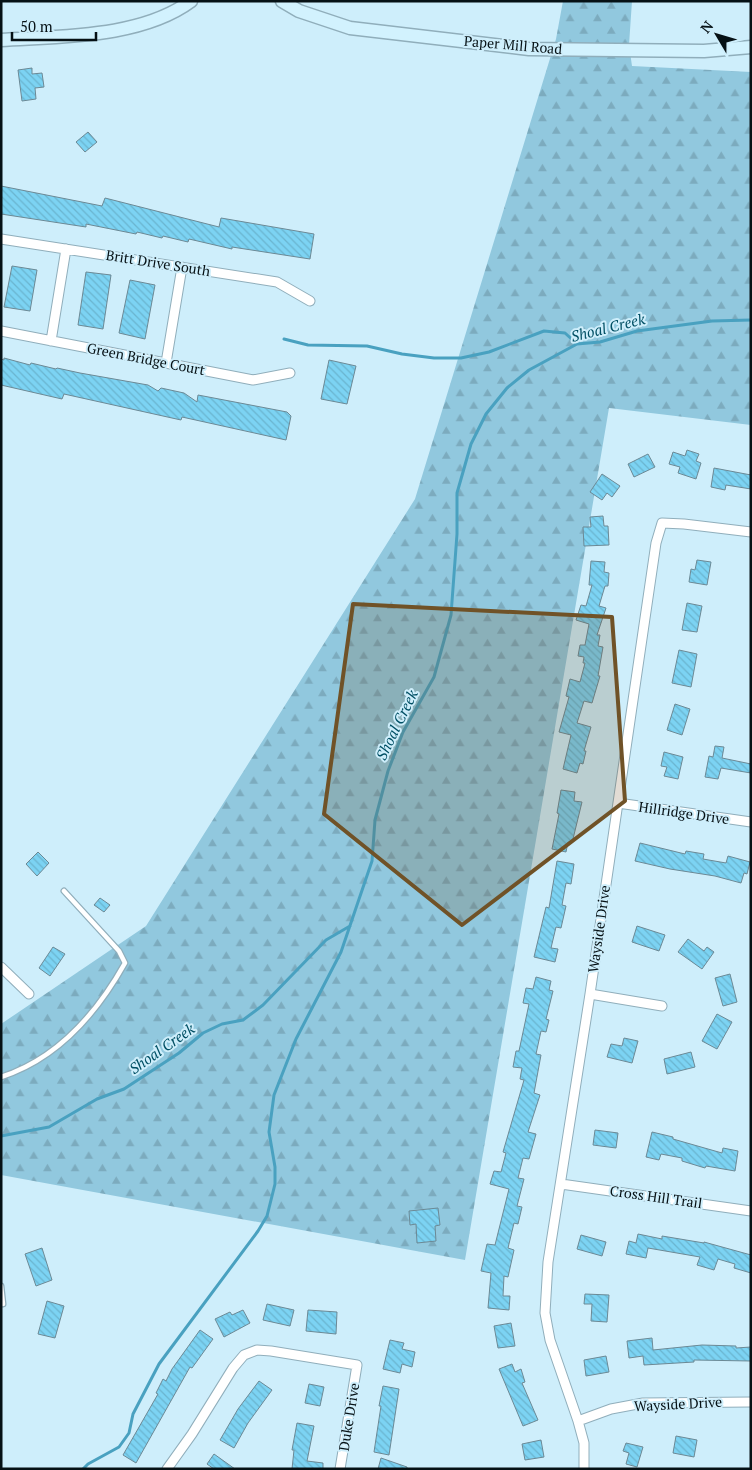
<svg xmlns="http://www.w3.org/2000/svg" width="752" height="1470" viewBox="0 0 752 1470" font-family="'PT Serif',serif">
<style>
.forest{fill:url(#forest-firs)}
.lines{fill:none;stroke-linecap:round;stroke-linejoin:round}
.stream{stroke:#49a1c0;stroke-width:3}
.building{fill:url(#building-back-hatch);stroke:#6c8995}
.lane-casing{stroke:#90aebb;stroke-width:7}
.street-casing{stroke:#90aebb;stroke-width:11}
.secondary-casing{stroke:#90aebb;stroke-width:15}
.lane{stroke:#fff;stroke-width:4.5}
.street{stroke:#fff;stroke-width:9}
.secondary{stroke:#d2f2fe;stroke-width:12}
.marked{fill:#705227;fill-opacity:0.2;stroke:#705227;stroke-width:4;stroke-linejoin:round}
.labels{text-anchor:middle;stroke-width:4;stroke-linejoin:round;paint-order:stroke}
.street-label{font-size:14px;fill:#061115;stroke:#ceeefb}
.water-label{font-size:15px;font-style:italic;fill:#004f64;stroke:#ceeefb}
</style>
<defs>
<pattern id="forest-firs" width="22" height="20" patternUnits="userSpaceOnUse" patternTransform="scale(1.25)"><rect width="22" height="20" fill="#91c8de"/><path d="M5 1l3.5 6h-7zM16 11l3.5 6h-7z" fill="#7cabbe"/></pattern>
<pattern id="building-back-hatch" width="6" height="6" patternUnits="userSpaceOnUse" patternTransform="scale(1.25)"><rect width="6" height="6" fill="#7cd3f3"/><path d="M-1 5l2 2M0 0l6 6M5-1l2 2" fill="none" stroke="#6ab4cf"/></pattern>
</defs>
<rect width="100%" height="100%" fill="#ceeefb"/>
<path class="forest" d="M 563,1 L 632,1 L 629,45 L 632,66 L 751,72 L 751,425 L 609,408 L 465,1260 L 1,1175 L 1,1024 L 146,926 L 415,499 L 556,39 Z"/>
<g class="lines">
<path class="stream" d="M 284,339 L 308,345 L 367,346 L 402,354 L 434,358 L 461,358 L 489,352 L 544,331 L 565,333 L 577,344
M 1,1136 L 49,1127 L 97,1099 L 124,1089 L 179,1053 L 203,1033 L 222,1024 L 243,1020 L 263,1005 L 326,940 L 350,926
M 83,1469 L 88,1464 L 119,1447 L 129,1433 L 133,1414 L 159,1364 L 258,1231 L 267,1216 L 275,1184 L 275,1167 L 269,1132 L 274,1095 L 296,1039 L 341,952 L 372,861 L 375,820 L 388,771 L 403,732 L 434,677 L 451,615 L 457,534 L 457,493 L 471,444 L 486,414 L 507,388 L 529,370 L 577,344 L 600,342 L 637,331 L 712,321 L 751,320"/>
</g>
<path class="building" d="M 32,68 L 32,74 L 42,73 L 44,87 L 35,88 L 36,99 L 22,101 L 18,70 Z
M 88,132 L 97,142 L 85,152 L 76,142 Z
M 1,186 L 102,206 L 105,198 L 219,227 L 221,218 L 314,234 L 310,259 L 232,247 L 232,249 L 189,239 L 188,242 L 163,236 L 162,238 L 137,232 L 136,234 L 86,224 L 86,227 L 1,214 Z
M 12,266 L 37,270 L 30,311 L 4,307 Z
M 86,272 L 111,275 L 103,329 L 78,325 Z
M 130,280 L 155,285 L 145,339 L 119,333 Z
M 4,358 L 30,365 L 31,363 L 56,369 L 57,368 L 80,373 L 148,385 L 158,391 L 161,388 L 184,393 L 197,402 L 198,395 L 287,412 L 291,416 L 286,440 L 182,417 L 181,420 L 64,394 L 62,399 L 1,385 L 1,359 L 4,360 Z
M 329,360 L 356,366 L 347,404 L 321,399 Z
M 687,450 L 699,454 L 696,461 L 701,463 L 696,479 L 678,473 L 680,467 L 669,464 L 673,452 L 685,456 Z
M 648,454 L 655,467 L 634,477 L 628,464 Z
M 714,468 L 751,475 L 751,489 L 726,485 L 725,490 L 711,487 Z
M 602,474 L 620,486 L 612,497 L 607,493 L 602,500 L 590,492 Z
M 603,516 L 604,526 L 608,526 L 609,545 L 584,546 L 583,527 L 591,527 L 590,517 Z
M 697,560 L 711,562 L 707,585 L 689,582 L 691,569 L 695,570 Z
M 591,561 L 605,562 L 604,572 L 609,573 L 608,586 L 605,586 L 599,606 L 606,608 L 597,635 L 600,635 L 598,646 L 603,647 L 598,676 L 600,676 L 592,703 L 584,701 L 577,723 L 591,727 L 584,751 L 586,751 L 583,764 L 580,763 L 577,773 L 563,769 L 571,735 L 559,732 L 569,697 L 566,696 L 570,679 L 580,682 L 585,663 L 583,663 L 584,657 L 578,656 L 580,645 L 585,645 L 589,624 L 576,620 L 581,605 L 586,606 L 592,585 L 589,585 Z
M 687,603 L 702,606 L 697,632 L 682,630 Z
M 679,650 L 697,654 L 691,687 L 672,683 Z
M 675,704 L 690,709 L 682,735 L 667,730 Z
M 715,746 L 724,747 L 722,758 L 751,764 L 751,773 L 721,768 L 718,779 L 705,777 L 709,756 L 713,757 Z
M 664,752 L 683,757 L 678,779 L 664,776 L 667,767 L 661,766 Z
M 561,790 L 575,792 L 574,801 L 582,802 L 572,843 L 568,842 L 566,852 L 552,849 L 559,814 L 557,813 Z
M 640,843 L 685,854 L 686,851 L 704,854 L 703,859 L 726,863 L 728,856 L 750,862 L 747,874 L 744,873 L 741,883 L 715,876 L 670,869 L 635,861 Z
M 38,852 L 49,863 L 37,876 L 26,864 Z
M 557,861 L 574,864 L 571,884 L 566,883 L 562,905 L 566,906 L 561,928 L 556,927 L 551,948 L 558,949 L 555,962 L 534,957 L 546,907 L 549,908 Z
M 100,898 L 110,905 L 104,912 L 94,905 Z
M 637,926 L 665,935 L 659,951 L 632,942 Z
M 688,939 L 704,951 L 707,947 L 714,952 L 702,969 L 678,952 Z
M 53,947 L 65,954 L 50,976 L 39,968 Z
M 730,974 L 737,1002 L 723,1006 L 715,978 Z
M 536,977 L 551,981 L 549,990 L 553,991 L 546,1019 L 549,1020 L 546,1032 L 541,1031 L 536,1054 L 541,1055 L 534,1093 L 540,1095 L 528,1132 L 536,1134 L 529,1159 L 523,1158 L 518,1178 L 524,1179 L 517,1206 L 522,1207 L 518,1224 L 514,1223 L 508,1248 L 514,1250 L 508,1277 L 504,1276 L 503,1296 L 510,1296 L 509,1310 L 488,1308 L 491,1273 L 481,1271 L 487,1244 L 495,1245 L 509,1189 L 490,1184 L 494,1171 L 501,1172 L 506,1153 L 503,1152 L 524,1080 L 520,1079 L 522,1068 L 513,1067 L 516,1051 L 519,1051 L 529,1004 L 523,1003 L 526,988 L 533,989 Z
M 717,1014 L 732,1022 L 717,1049 L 702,1041 Z
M 624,1038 L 638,1041 L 632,1063 L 607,1057 L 611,1044 L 622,1046 Z
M 691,1052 L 695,1067 L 667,1074 L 664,1059 Z
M 595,1130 L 618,1133 L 616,1148 L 593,1145 Z
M 652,1132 L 673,1137 L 673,1139 L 722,1153 L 723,1148 L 738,1151 L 735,1171 L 706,1166 L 705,1168 L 682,1161 L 682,1158 L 661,1154 L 659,1160 L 646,1157 Z
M 438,1208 L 440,1225 L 435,1226 L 436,1241 L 417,1243 L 416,1224 L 410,1225 L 409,1211 Z
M 638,1234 L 662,1239 L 662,1236 L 704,1243 L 704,1242 L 751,1255 L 751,1273 L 734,1268 L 735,1264 L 718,1259 L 714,1270 L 697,1265 L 700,1257 L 648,1248 L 646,1258 L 626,1254 L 629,1241 L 636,1243 Z
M 581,1235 L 606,1242 L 602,1256 L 577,1249 Z
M 42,1248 L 52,1280 L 36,1286 L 25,1254 Z
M 585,1294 L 609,1295 L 607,1322 L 591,1321 L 592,1304 L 584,1304 Z
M 47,1301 L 64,1306 L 55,1338 L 38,1334 Z
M 267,1304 L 294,1310 L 290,1326 L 263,1320 Z
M 243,1310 L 250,1323 L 224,1337 L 215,1319 L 230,1312 L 232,1315 Z
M 308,1310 L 337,1312 L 336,1334 L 306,1331 Z
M 511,1323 L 515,1346 L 498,1348 L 494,1326 Z
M 200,1330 L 213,1339 L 192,1368 L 190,1367 L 136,1463 L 123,1455 L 158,1394 L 156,1393 L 163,1379 L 166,1381 L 172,1369 Z
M 652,1338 L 653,1350 L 702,1345 L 736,1346 L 736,1348 L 751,1347 L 751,1361 L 694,1360 L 694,1362 L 644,1365 L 643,1356 L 629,1358 L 627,1341 Z
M 390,1340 L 404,1343 L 402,1349 L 415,1352 L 412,1367 L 402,1364 L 400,1373 L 383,1369 Z
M 606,1356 L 609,1372 L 586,1376 L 584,1360 Z
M 512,1364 L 515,1372 L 521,1369 L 525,1382 L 522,1383 L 538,1420 L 523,1426 L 499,1369 Z
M 259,1381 L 272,1390 L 248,1423 L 234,1448 L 220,1440 L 238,1409 Z
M 309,1384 L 324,1387 L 320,1406 L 305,1403 Z
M 383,1386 L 399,1389 L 389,1455 L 374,1452 L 381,1406 L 379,1406 Z
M 297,1423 L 314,1426 L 307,1461 L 323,1463 L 323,1469 L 292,1469 L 294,1450 L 292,1450 Z
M 676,1436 L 697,1440 L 694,1457 L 673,1453 Z
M 541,1440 L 544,1457 L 525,1460 L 522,1444 Z
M 626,1443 L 643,1447 L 637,1467 L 626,1464 L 629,1453 L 623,1451 Z
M 214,1454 L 235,1469 L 214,1469 L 207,1464 Z
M 381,1458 L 407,1467 L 407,1469 L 378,1469 Z"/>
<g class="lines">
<defs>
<path id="lane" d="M 1,1077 C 57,1059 97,1013 125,963 L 119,951 L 64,891
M 1,1286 L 3,1304 L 1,1304"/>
<path id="street" d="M 1,239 L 277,282 L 310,301
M 1,331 L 253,380 L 290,373
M 51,341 L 66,249
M 166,363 L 182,267
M 618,803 L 751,822
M 1,967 L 29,994
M 590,994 L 662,1006
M 561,1184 L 751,1211
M 578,1421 L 611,1409 L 643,1403 L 751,1402
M 167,1469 L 192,1434 L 233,1368 L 244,1355 L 257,1350 L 271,1351 L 357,1365 L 340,1469
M 584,1469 L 584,1443 L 578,1421 L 550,1340 L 545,1313 L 548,1262 L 590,994 L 656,543 L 662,523 L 684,524 L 751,532"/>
<path id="secondary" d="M 282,1 L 299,11 L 350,28 L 529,49 L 704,51 L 751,47
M 1,40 C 61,36 141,38 191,1"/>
</defs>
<use href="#lane" class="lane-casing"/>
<use href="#street" class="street-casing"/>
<use href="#secondary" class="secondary-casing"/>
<use href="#lane" class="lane"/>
<use href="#street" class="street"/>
<use href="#secondary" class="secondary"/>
</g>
<path class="marked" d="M 353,604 L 612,617 L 625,801 L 462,925 L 324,814 Z"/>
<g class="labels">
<g class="street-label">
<text transform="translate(513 45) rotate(5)" y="5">Paper Mill Road</text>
<text transform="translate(158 263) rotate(9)" y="5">Britt Drive South</text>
<text transform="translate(146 359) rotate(11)" y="5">Green Bridge Court</text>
<text transform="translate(684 813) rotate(8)" y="5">Hillridge Drive</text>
<text transform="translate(599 929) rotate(-82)" y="5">Wayside Drive</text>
<text transform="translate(656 1197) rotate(8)" y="5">Cross Hill Trail</text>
<text transform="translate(678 1404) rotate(-3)" y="5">Wayside Drive</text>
<text transform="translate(349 1417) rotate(-81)" y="5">Duke Drive</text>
</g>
<g class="water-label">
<text transform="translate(608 328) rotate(-14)" y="5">Shoal Creek</text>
<text transform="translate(397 725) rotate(-64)" y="5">Shoal Creek</text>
<text transform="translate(162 1049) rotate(-35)" y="5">Shoal Creek</text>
</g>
</g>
<rect width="752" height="1470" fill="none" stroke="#061115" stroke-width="5"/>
<g transform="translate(717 35) rotate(308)" stroke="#ceeefb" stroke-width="4" paint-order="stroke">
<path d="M0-4L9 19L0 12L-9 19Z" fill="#061115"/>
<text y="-8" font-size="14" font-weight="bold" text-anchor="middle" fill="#061115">N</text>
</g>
<path d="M12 32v8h84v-8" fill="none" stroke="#061115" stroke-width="2.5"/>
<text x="20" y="32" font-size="15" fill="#061115" stroke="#ceeefb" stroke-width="4" paint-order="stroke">50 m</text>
</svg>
